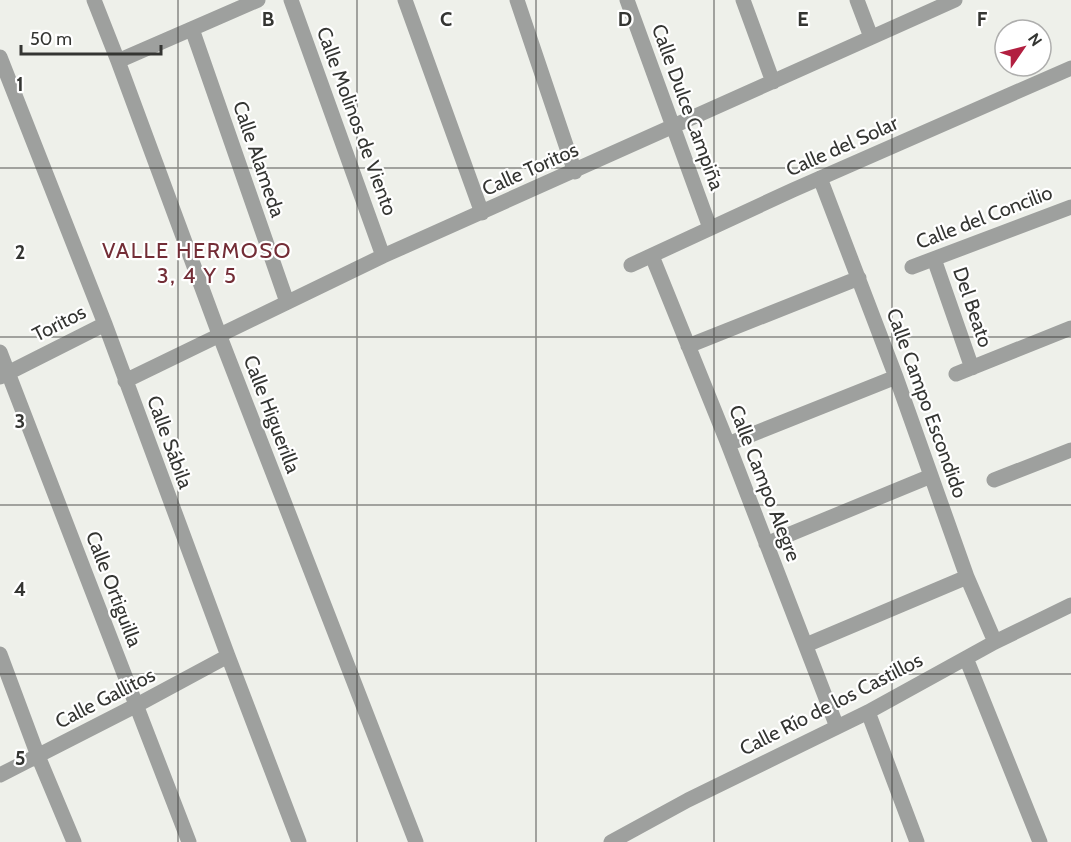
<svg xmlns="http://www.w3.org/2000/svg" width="1071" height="842" viewBox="0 0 1071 842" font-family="Cabin,sans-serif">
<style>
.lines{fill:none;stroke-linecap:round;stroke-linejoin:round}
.street{stroke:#9ea09e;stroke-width:15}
.grid{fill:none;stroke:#343532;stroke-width:1.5;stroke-opacity:0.55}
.labels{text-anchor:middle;stroke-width:4.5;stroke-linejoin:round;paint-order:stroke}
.street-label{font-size:20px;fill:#343532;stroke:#fff}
.quarter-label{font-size:22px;letter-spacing:1.5px;fill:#732d36;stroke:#fff}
.grid-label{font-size:20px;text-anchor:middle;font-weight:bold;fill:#343532;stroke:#fff;stroke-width:4.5;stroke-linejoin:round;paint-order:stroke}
</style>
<rect width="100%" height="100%" fill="#eef0ea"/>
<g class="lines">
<path class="street" d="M 94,0 L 118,61 L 219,334 L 416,842
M 291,0 L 383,256
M 405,0 L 482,213
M 517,0 L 575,172
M 627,0 L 710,228
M 743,0 L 773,82
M 857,0 L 871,37
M 192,29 L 287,302
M 0,57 L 105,324 L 228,656 L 299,842
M 118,61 L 258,0
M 820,178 L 896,377 L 967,577 L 995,642
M 652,256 L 728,444 L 837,727
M 934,259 L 972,368
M 631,265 L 793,190 L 1071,68
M 912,267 L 1071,207
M 688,346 L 859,278
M 0,352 L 189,842
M 956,374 L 1071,328
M 0,377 L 105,324
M 125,381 L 383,256 L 955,0
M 728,444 L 896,377
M 994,480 L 1071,450
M 766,544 L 931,476
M 806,645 L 967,577
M 0,654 L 38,756 L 74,842
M 966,658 L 1040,842
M 868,712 L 917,842
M 0,775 L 137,705 L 228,656
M 611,842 L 688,800 L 868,712 L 995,642 L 1071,605"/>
</g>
<path class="grid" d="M 178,0 L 178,842M 357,0 L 357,842M 536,0 L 536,842M 714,0 L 714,842M 892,0 L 892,842M 0,168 L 1071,168M 0,337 L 1071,337M 0,505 L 1071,505M 0,674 L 1071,674"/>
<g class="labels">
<g class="street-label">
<text transform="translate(688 107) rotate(70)" y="7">Calle Dulce Campiña</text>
<text transform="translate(357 121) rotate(70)" y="7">Calle Molinos de Viento</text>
<text transform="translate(842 146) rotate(-24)" y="7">Calle del Solar</text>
<text transform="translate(259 159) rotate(71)" y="7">Calle Alameda</text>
<text transform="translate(530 169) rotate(-24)" y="7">Calle Toritos</text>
<text transform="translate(984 217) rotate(-21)" y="7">Calle del Concilio</text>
<text transform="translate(973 307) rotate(71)" y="7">Del Beato</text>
<text transform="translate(59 323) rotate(-27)" y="7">Toritos</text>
<text transform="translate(927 403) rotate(70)" y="7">Calle Campo Escondido</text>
<text transform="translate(272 414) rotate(69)" y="7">Calle Higuerilla</text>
<text transform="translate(170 442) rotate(70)" y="7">Calle Sábila</text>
<text transform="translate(765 483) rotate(69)" y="7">Calle Campo Alegre</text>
<text transform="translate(114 589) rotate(69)" y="7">Calle Ortiguilla</text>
<text transform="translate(105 698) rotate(-27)" y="7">Calle Gallitos</text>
<text transform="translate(831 704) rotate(-27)" y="7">Calle Río de los Castillos</text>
</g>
<g class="quarter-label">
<text x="197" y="258">VALLE HERMOSO<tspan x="197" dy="25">3, 4 Y 5</tspan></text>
</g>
</g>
<g class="grid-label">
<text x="268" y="26">B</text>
<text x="446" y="26">C</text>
<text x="625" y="26">D</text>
<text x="803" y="26">E</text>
<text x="982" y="26">F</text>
<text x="20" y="91">1</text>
<text x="20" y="259">2</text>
<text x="20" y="428">3</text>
<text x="20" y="596">4</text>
<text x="20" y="765">5</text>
</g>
<g transform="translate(1023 48) rotate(55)"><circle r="28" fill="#ffffff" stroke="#aeaead" stroke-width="1.5"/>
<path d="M0-4.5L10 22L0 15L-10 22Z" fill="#b21f40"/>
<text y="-9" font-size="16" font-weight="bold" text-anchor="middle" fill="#343532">N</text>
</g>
<path d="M21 45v9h140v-9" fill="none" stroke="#343532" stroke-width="3"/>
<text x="30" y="45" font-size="18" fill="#343532" stroke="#ffffff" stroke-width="4.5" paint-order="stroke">50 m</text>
</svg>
